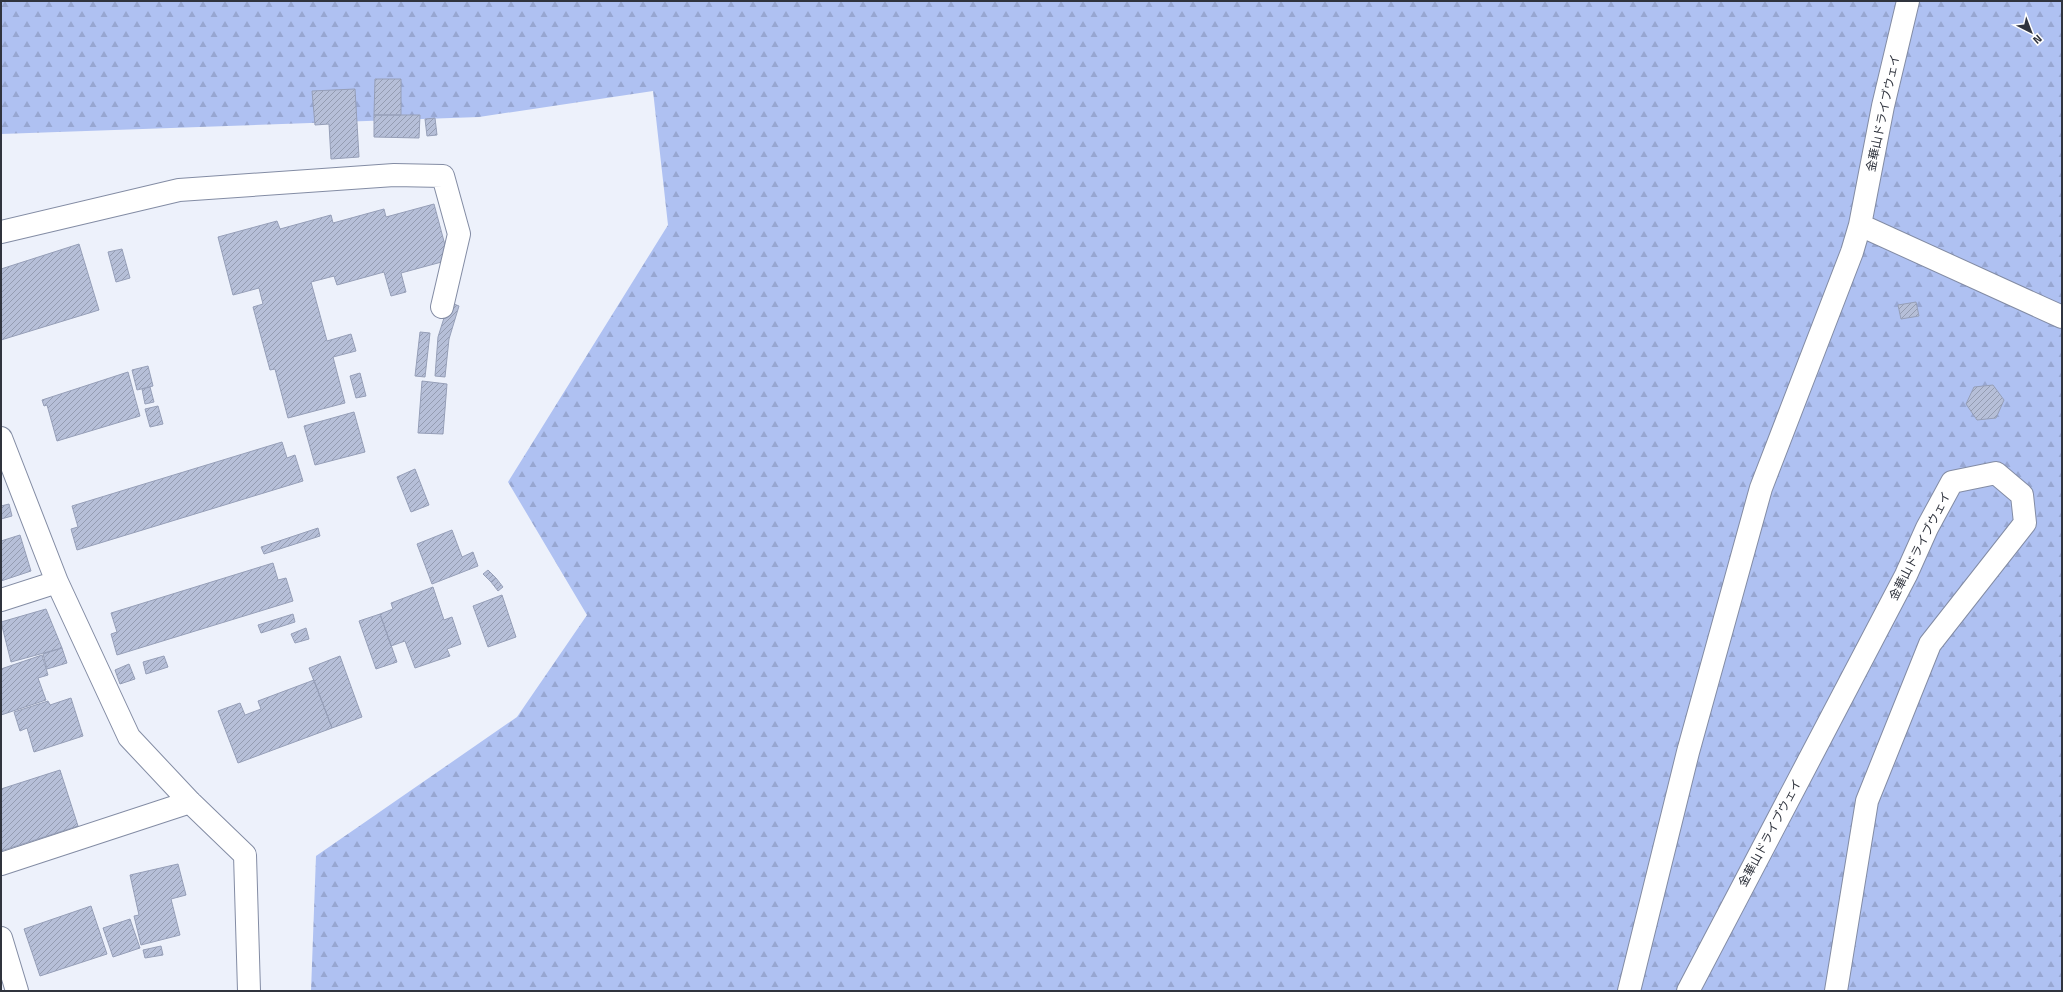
<svg xmlns="http://www.w3.org/2000/svg" width="2063" height="992" viewBox="0 0 2063 992" font-family="'Titillium Web','Noto Sans JP',sans-serif">
<style>
.forest{fill:url(#forest-firs)}
.building{fill:url(#building-hatch);stroke:#969fb8}
.lines{fill:none;stroke-linecap:round;stroke-linejoin:round}
.minor-casing{stroke:#838ca4;stroke-width:24}
.minor{stroke:#fff;stroke-width:22}
.labels{text-anchor:middle;stroke-width:4;stroke-linejoin:round;paint-order:stroke}
.street-label{font-size:12px;fill:#30343e;stroke:#fff}
</style>
<defs>
<pattern id="forest-firs" width="22" height="20" patternUnits="userSpaceOnUse"><rect width="22" height="20" fill="#afc1f2"/><path d="M5 1l3.5 6h-7zM16 11l3.5 6h-7z" fill="#97a6d1"/></pattern>
<pattern id="building-hatch" width="6" height="6" patternUnits="userSpaceOnUse"><rect width="6" height="6" fill="#b6bfd8"/><path d="M-1 1l2-2M0 6l6-6M5 7l2-2" fill="none" stroke="#949cb1"/></pattern>
</defs>
<rect width="100%" height="100%" fill="#edf1fb"/>
<path class="forest" d="M 1,1 L 2062,1 L 2062,991 L 311,991 L 316,856 L 517,717 L 587,615 L 508,482 L 668,225 L 653,91 L 479,117 L 1,134 Z"/>
<path class="building" d="M 375,79 L 401,79 L 401,115 L 374,115 Z
M 355,89 L 359,157 L 331,159 L 329,124 L 315,125 L 312,91 Z
M 374,115 L 420,115 L 419,138 L 374,137 Z
M 435,118 L 437,135 L 427,136 L 425,119 Z
M 434,204 L 449,260 L 401,273 L 406,292 L 391,296 L 384,272 L 337,285 L 334,276 L 311,282 L 327,341 L 351,334 L 356,351 L 333,357 L 345,403 L 288,418 L 275,369 L 270,370 L 253,307 L 263,304 L 259,288 L 233,295 L 218,237 L 277,221 L 280,229 L 331,215 L 333,223 L 384,209 L 386,217 Z
M 79,244 L 99,310 L 1,340 L 1,269 Z
M 122,249 L 130,278 L 116,282 L 108,252 Z
M 449,302 L 459,306 L 449,339 L 445,377 L 435,376 L 438,337 Z
M 1916,302 L 1919,316 L 1901,319 L 1898,305 Z
M 420,332 L 430,333 L 425,377 L 415,376 Z
M 148,366 L 153,386 L 137,390 L 132,370 Z
M 128,372 L 140,416 L 57,441 L 47,405 L 44,406 L 42,400 Z
M 360,373 L 366,396 L 356,398 L 350,376 Z
M 422,381 L 447,384 L 443,434 L 418,433 Z
M 1993,385 L 2004,400 L 1996,418 L 1977,420 L 1966,404 L 1974,387 Z
M 150,387 L 154,402 L 145,404 L 142,389 Z
M 158,406 L 163,424 L 150,427 L 145,409 Z
M 354,412 L 365,452 L 315,465 L 304,426 Z
M 282,442 L 287,458 L 295,455 L 303,481 L 77,550 L 71,529 L 78,527 L 72,506 Z
M 415,469 L 429,505 L 411,512 L 397,477 Z
M 9,504 L 12,516 L 1,519 L 1,506 Z
M 318,528 L 320,536 L 264,554 L 261,547 Z
M 452,530 L 462,557 L 473,552 L 478,566 L 432,584 L 417,544 Z
M 20,535 L 31,571 L 1,581 L 1,541 Z
M 273,563 L 278,580 L 286,578 L 293,601 L 117,655 L 111,634 L 117,632 L 111,613 Z
M 488,570 L 496,578 L 491,582 L 483,574 Z
M 496,578 L 503,587 L 498,591 L 491,582 Z
M 433,587 L 444,620 L 452,617 L 461,644 L 447,649 L 450,656 L 415,668 L 405,641 L 391,646 L 380,614 L 393,609 L 391,603 Z
M 502,595 L 516,637 L 488,647 L 473,606 Z
M 46,609 L 62,648 L 11,662 L 1,622 Z
M 293,614 L 295,622 L 261,633 L 258,625 Z
M 380,614 L 397,662 L 376,669 L 359,621 Z
M 306,628 L 309,639 L 295,643 L 291,634 Z
M 62,648 L 67,663 L 47,669 L 43,654 Z
M 42,655 L 48,675 L 38,678 L 46,700 L 1,715 L 1,669 Z
M 164,656 L 168,667 L 146,674 L 143,662 Z
M 340,656 L 362,717 L 332,728 L 309,668 Z
M 129,664 L 135,679 L 120,684 L 115,670 Z
M 314,680 L 332,728 L 238,763 L 218,711 L 240,703 L 245,715 L 261,709 L 258,701 Z
M 71,698 L 83,736 L 34,752 L 27,728 L 20,731 L 14,712 L 48,701 L 50,705 Z
M 60,770 L 78,826 L 1,851 L 1,789 Z
M 178,864 L 186,895 L 171,899 L 180,935 L 141,945 L 134,916 L 139,915 L 130,875 Z
M 91,906 L 107,954 L 40,976 L 24,929 Z
M 130,919 L 140,948 L 113,957 L 103,928 Z
M 161,946 L 163,955 L 145,958 L 143,950 Z"/>
<g class="lines">
<defs>
<path id="minor" d="M 1860,225 L 2062,317
M 1,232 L 179,190 L 394,175 L 443,176 L 459,234 L 442,307
M 1,438 L 57,582 L 129,737 L 190,802 L 245,855 L 249,991
M 1,600 L 57,582
M 1,864 L 190,802
M 1,938 L 17,991
M 1629,991 L 1688,752 L 1761,488 L 1852,252 L 1860,225 L 1883,106 L 1908,1
M 1688,991 L 1906,575 L 1927,528 L 1952,482 L 1996,473 L 2022,495 L 2025,523 L 1930,644 L 1867,801 L 1836,991"/>
</defs>
<use href="#minor" class="minor-casing"/>
<use href="#minor" class="minor"/>
</g>
<g class="labels">
<g class="street-label">
<text transform="translate(1883 113) rotate(-78)" y="4">金華山ドライブウェイ</text>
<text transform="translate(1920 546) rotate(-63)" y="4">金華山ドライブウェイ</text>
<text transform="translate(1770 833) rotate(-62)" y="4">金華山ドライブウェイ</text>
</g>
</g>
<rect width="2063" height="992" fill="none" stroke="#30343e" stroke-width="4"/>
<g transform="translate(2031 32) rotate(138)" stroke="#ffffff" stroke-width="3" paint-order="stroke">
<path d="M0-3L7 15L0 10L-7 15Z" fill="#30343e"/>
<text y="-6" font-size="11" font-weight="bold" text-anchor="middle" fill="#30343e">N</text>
</g>
</svg>
